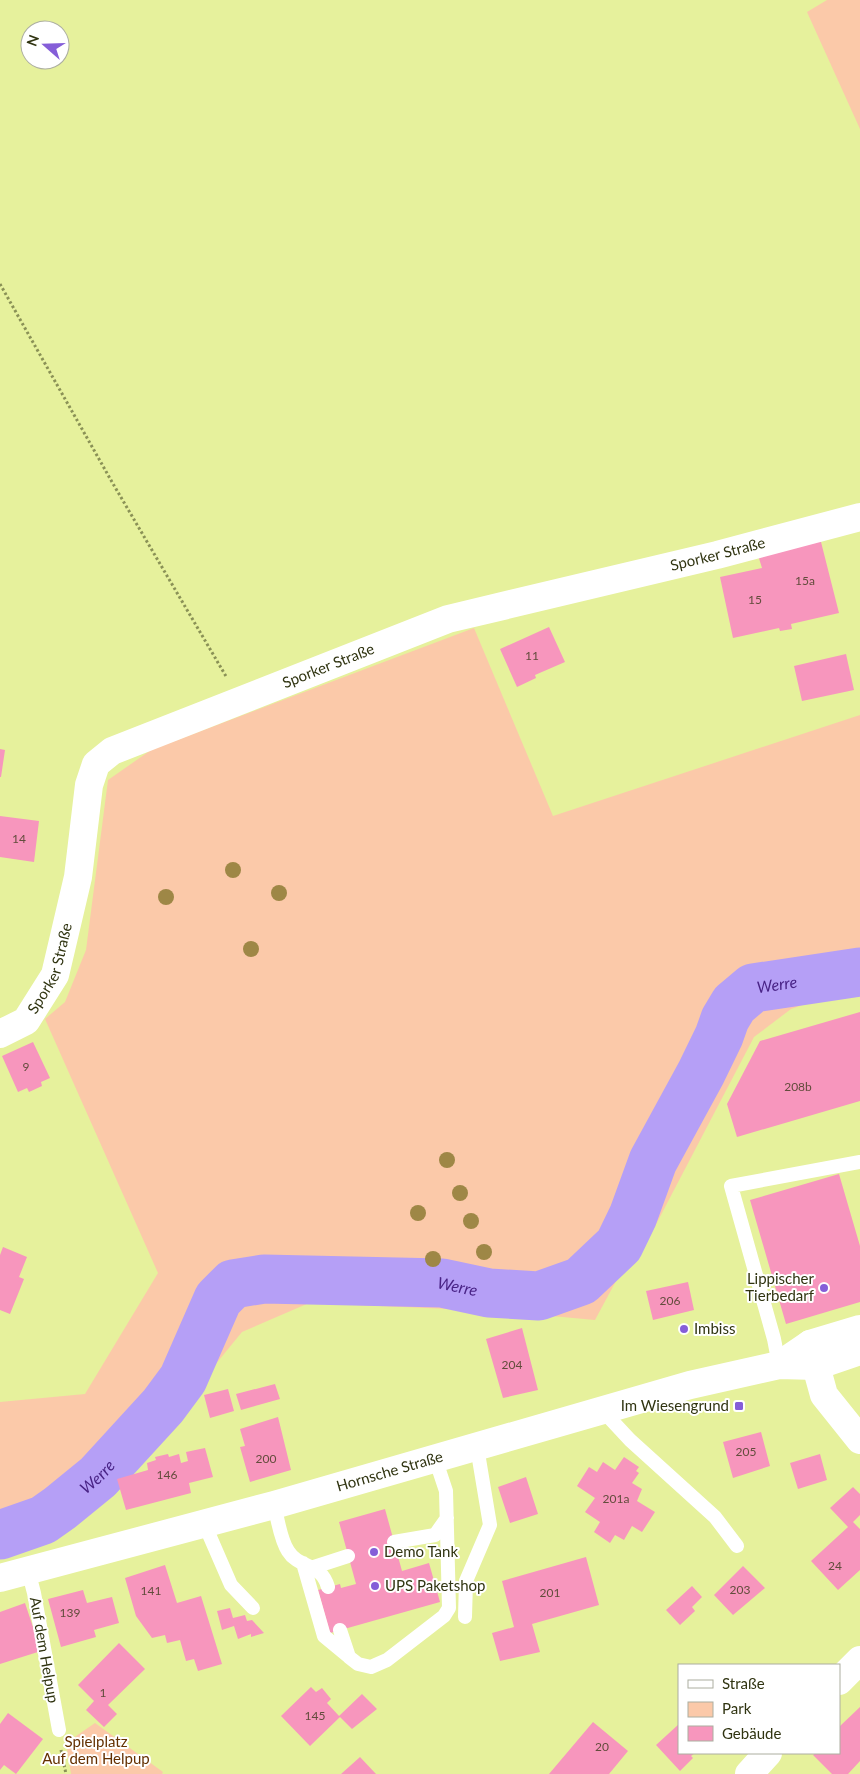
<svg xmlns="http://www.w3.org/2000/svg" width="860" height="1774" viewBox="0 0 860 1774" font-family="Lato,sans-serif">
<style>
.green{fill:#fbc9a9}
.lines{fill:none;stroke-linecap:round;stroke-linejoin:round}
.river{stroke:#b59ff6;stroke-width:49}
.building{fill:#f796bd}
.path{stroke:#8a9156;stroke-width:3;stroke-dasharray:2.5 2.5;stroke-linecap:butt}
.service{stroke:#fff;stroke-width:14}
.minor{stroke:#fff;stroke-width:28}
.secondary{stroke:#fff;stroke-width:28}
.tree{fill:#9e8746}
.poi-dot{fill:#855ed8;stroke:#fff;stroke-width:2}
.labels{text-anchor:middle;stroke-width:4;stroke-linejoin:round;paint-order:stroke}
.number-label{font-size:12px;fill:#624c3c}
.street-label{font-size:15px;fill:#303411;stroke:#fff}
.poi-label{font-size:15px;fill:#303411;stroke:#fff;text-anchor:start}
.park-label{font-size:15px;fill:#643000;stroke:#fff}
.water-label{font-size:16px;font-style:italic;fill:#492386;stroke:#fff}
</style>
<rect width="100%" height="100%" fill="#e6f19c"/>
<path class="green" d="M 827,0 L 860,0 L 860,129 L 807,12 Z
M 474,628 L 553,816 L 860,715 L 860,985 L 791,1009 L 754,1037 L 651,1234 L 616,1281 L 595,1320 L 497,1311 L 309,1303 L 242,1332 L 187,1399 L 69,1515 L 63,1528 L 0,1544 L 0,1402 L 85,1394 L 158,1273 L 45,1019 L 65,1002 L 86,950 L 108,780 L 151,750 Z
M 95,1723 L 163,1772 L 162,1774 L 71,1774 L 66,1743 Z"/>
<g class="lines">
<path class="river" id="s1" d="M 0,1535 L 43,1520 L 60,1508 L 98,1477 L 163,1406 L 183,1379 L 218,1299 L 233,1284 L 264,1279 L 442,1283 L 489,1293 L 539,1296 L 581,1281 L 619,1245 L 633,1216 L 653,1161 L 701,1073 L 719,1036 L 725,1019 L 734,1004 L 753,988 L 860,972"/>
</g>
<path class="building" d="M 820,538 L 839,613 L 791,624 L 792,629 L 780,631 L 779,628 L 733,638 L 720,577 L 762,568 L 757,552 Z
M 549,627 L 565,662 L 535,675 L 536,678 L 517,687 L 500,649 Z
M 846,654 L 854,690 L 802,701 L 794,666 Z
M 0,749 L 5,750 L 1,777 L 0,777 Z
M 0,816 L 39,821 L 34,862 L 0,857 Z
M 860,1012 L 860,1101 L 737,1137 L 727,1104 L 760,1041 Z
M 33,1042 L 50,1078 L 41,1082 L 42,1086 L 29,1092 L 27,1088 L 18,1092 L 2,1056 Z
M 839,1174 L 860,1246 L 860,1302 L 786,1324 L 750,1200 Z
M 3,1247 L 27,1257 L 19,1277 L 24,1279 L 10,1314 L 0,1310 L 0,1255 Z
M 688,1282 L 694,1310 L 653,1320 L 646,1291 Z
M 522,1328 L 538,1390 L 503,1398 L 486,1339 Z
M 275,1384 L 280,1399 L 241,1410 L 236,1394 Z
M 228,1389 L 234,1411 L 210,1418 L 204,1395 Z
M 278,1417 L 291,1470 L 250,1482 L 240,1447 L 245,1446 L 240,1429 Z
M 761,1432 L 770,1466 L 733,1478 L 723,1442 Z
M 205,1448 L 213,1477 L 189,1483 L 191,1493 L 126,1510 L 117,1479 L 148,1470 L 147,1463 L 156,1460 L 155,1457 L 168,1454 L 169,1457 L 179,1454 L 181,1463 L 188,1461 L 186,1452 Z
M 820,1454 L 827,1480 L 798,1489 L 790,1463 Z
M 624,1457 L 639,1467 L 636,1471 L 639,1473 L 632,1483 L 642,1489 L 637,1501 L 655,1512 L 642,1532 L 632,1526 L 624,1540 L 615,1535 L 610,1543 L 594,1532 L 600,1522 L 585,1512 L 595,1498 L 577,1486 L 589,1467 L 597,1472 L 603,1462 L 615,1470 Z
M 526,1477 L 538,1514 L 510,1523 L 498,1487 Z
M 853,1487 L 860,1494 L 860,1515 L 853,1522 L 860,1529 L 860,1570 L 838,1590 L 811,1561 L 848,1527 L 830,1508 Z
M 385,1509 L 402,1571 L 429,1563 L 440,1602 L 330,1633 L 318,1590 L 340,1584 L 341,1588 L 356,1584 L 339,1522 Z
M 586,1557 L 599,1605 L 532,1624 L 540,1652 L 500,1661 L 492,1633 L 514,1627 L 502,1581 Z
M 165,1565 L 177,1603 L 201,1596 L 222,1664 L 198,1671 L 194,1659 L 186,1661 L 180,1640 L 167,1643 L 165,1635 L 152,1638 L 136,1616 L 125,1578 Z
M 743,1566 L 765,1588 L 733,1615 L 714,1595 Z
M 692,1586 L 702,1597 L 692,1607 L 695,1611 L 680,1625 L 666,1610 Z
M 83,1590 L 87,1603 L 112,1597 L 119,1623 L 94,1630 L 96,1637 L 61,1647 L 48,1599 Z
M 25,1603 L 41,1651 L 0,1664 L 0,1612 Z
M 230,1608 L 233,1618 L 245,1615 L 247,1621 L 252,1620 L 264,1633 L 251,1637 L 251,1634 L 238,1639 L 234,1626 L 222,1630 L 217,1611 Z
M 119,1643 L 145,1669 L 108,1705 L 117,1714 L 104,1727 L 86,1710 L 94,1701 L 78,1685 Z
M 311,1687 L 316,1692 L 322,1688 L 331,1699 L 327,1703 L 340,1717 L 310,1746 L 281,1716 Z
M 362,1694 L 377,1709 L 352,1729 L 339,1716 Z
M 860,1707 L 860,1761 L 848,1774 L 832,1774 L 813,1755 L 816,1753 L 839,1753 L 839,1727 Z
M 8,1713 L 43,1739 L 16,1774 L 4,1765 L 0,1770 L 0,1724 Z
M 593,1722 L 628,1751 L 609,1774 L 549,1774 Z
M 679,1724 L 679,1753 L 695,1753 L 691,1756 L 693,1758 L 680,1771 L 656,1745 Z
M 360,1757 L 376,1774 L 341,1774 Z"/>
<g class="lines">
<path class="path" d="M 0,284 L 112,482 L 227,678
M 61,1750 L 66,1774"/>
<path class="service" d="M 779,1365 L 774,1339 L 731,1186 L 860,1162
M 603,1411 L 630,1440 L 715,1517 L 737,1546
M 274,1505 C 278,1519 280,1539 288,1551 C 299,1569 321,1562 328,1587
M 204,1523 L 231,1585 L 253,1608
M 394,1542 L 435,1535 L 447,1518
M 303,1563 L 324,1636 L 347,1655
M 314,1567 L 348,1556
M 28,1570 L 34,1593 L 59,1730
M 465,1617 L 466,1581 L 490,1525 L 477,1447
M 340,1630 L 349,1657 L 358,1664 L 371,1667 L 387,1660 L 444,1616 L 449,1608 L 446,1491 L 435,1458"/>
<g class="minor">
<path id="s2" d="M 0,1034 L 26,1021 L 55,975 L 78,877 L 89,785 L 96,764 L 112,751 L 448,619 L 717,555 L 860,517"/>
<path d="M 810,1344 L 824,1395 L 860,1440"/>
<path d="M 839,1681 L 860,1660"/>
<path d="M 749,1774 L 768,1753"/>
</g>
<g class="secondary">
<path d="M 779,1365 L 810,1344 L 860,1329"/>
<path id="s3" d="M 0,1578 L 274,1505 L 690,1385 L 779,1365 L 816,1366 L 860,1351"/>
</g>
</g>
<g class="tree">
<circle cx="233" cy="870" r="8"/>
<circle cx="279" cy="893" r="8"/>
<circle cx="166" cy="897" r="8"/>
<circle cx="251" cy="949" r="8"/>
<circle cx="447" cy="1160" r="8"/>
<circle cx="460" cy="1193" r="8"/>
<circle cx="418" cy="1213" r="8"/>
<circle cx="471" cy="1221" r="8"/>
<circle cx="484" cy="1252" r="8"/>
<circle cx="433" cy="1259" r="8"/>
</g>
<g class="poi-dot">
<circle cx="824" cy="1288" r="5"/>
<circle cx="684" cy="1329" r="5"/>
<rect x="734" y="1401" width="10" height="10" rx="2.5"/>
<circle cx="374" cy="1552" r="5"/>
<circle cx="375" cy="1586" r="5"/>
</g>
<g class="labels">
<g class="number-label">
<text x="805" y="585">15a</text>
<text x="755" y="604">15</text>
<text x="532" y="660">11</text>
<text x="19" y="843">14</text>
<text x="26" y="1071">9</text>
<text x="798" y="1091">208b</text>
<text x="670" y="1305">206</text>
<text x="512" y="1369">204</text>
<text x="746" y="1456">205</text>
<text x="266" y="1463">200</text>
<text x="167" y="1479">146</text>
<text x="616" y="1503">201a</text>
<text x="835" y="1570">24</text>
<text x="740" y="1594">203</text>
<text x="151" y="1595">141</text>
<text x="550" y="1597">201</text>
<text x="70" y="1617">139</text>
<text x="103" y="1697">1</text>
<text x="315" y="1720">145</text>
<text x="602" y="1751">20</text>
</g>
<g class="street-label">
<text dy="5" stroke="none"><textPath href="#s2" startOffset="958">Sporker Straße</textPath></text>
<text dy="5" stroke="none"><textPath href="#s2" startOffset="552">Sporker Straße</textPath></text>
<text dy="5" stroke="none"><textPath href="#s2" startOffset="88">Sporker Straße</textPath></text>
<text dy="5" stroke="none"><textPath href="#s3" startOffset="404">Hornsche Straße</textPath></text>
<text transform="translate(44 1650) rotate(80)" y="5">Auf dem Helpup</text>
</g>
<g class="poi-label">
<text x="814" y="1284" text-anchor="end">Lippischer<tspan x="814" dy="17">Tierbedarf</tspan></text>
<text x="694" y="1334">Imbiss</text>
<text x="729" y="1411" text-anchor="end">Im Wiesengrund</text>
<text x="384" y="1557">Demo Tank</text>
<text x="385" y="1591">UPS Paketshop</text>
</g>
<g class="park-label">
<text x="96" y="1747">Spielplatz<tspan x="96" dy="17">Auf dem Helpup</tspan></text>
</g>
<g class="water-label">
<text dy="6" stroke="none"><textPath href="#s1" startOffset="1075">Werre</textPath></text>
<text dy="6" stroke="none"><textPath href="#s1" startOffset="579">Werre</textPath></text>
<text dy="6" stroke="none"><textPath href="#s1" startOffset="115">Werre</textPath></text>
</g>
</g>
<rect x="678" y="1664" width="162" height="90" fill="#ffffff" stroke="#acaea0"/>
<rect x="688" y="1680" width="25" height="8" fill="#ffffff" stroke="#acaea0"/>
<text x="722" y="1689" font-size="15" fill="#303411">Straße</text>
<rect x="688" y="1702" width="25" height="15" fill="#fbc9a9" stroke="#acaea0"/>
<text x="722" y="1714" font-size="15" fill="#303411">Park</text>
<rect x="688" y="1726" width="25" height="15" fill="#f796bd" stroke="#acaea0"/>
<text x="722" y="1739" font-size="15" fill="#303411">Gebäude</text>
<g transform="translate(45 45) rotate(290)"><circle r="24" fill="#ffffff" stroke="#acaea0"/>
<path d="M0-4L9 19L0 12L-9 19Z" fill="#855ed8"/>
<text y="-8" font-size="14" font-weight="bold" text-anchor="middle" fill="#303411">N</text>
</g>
</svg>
